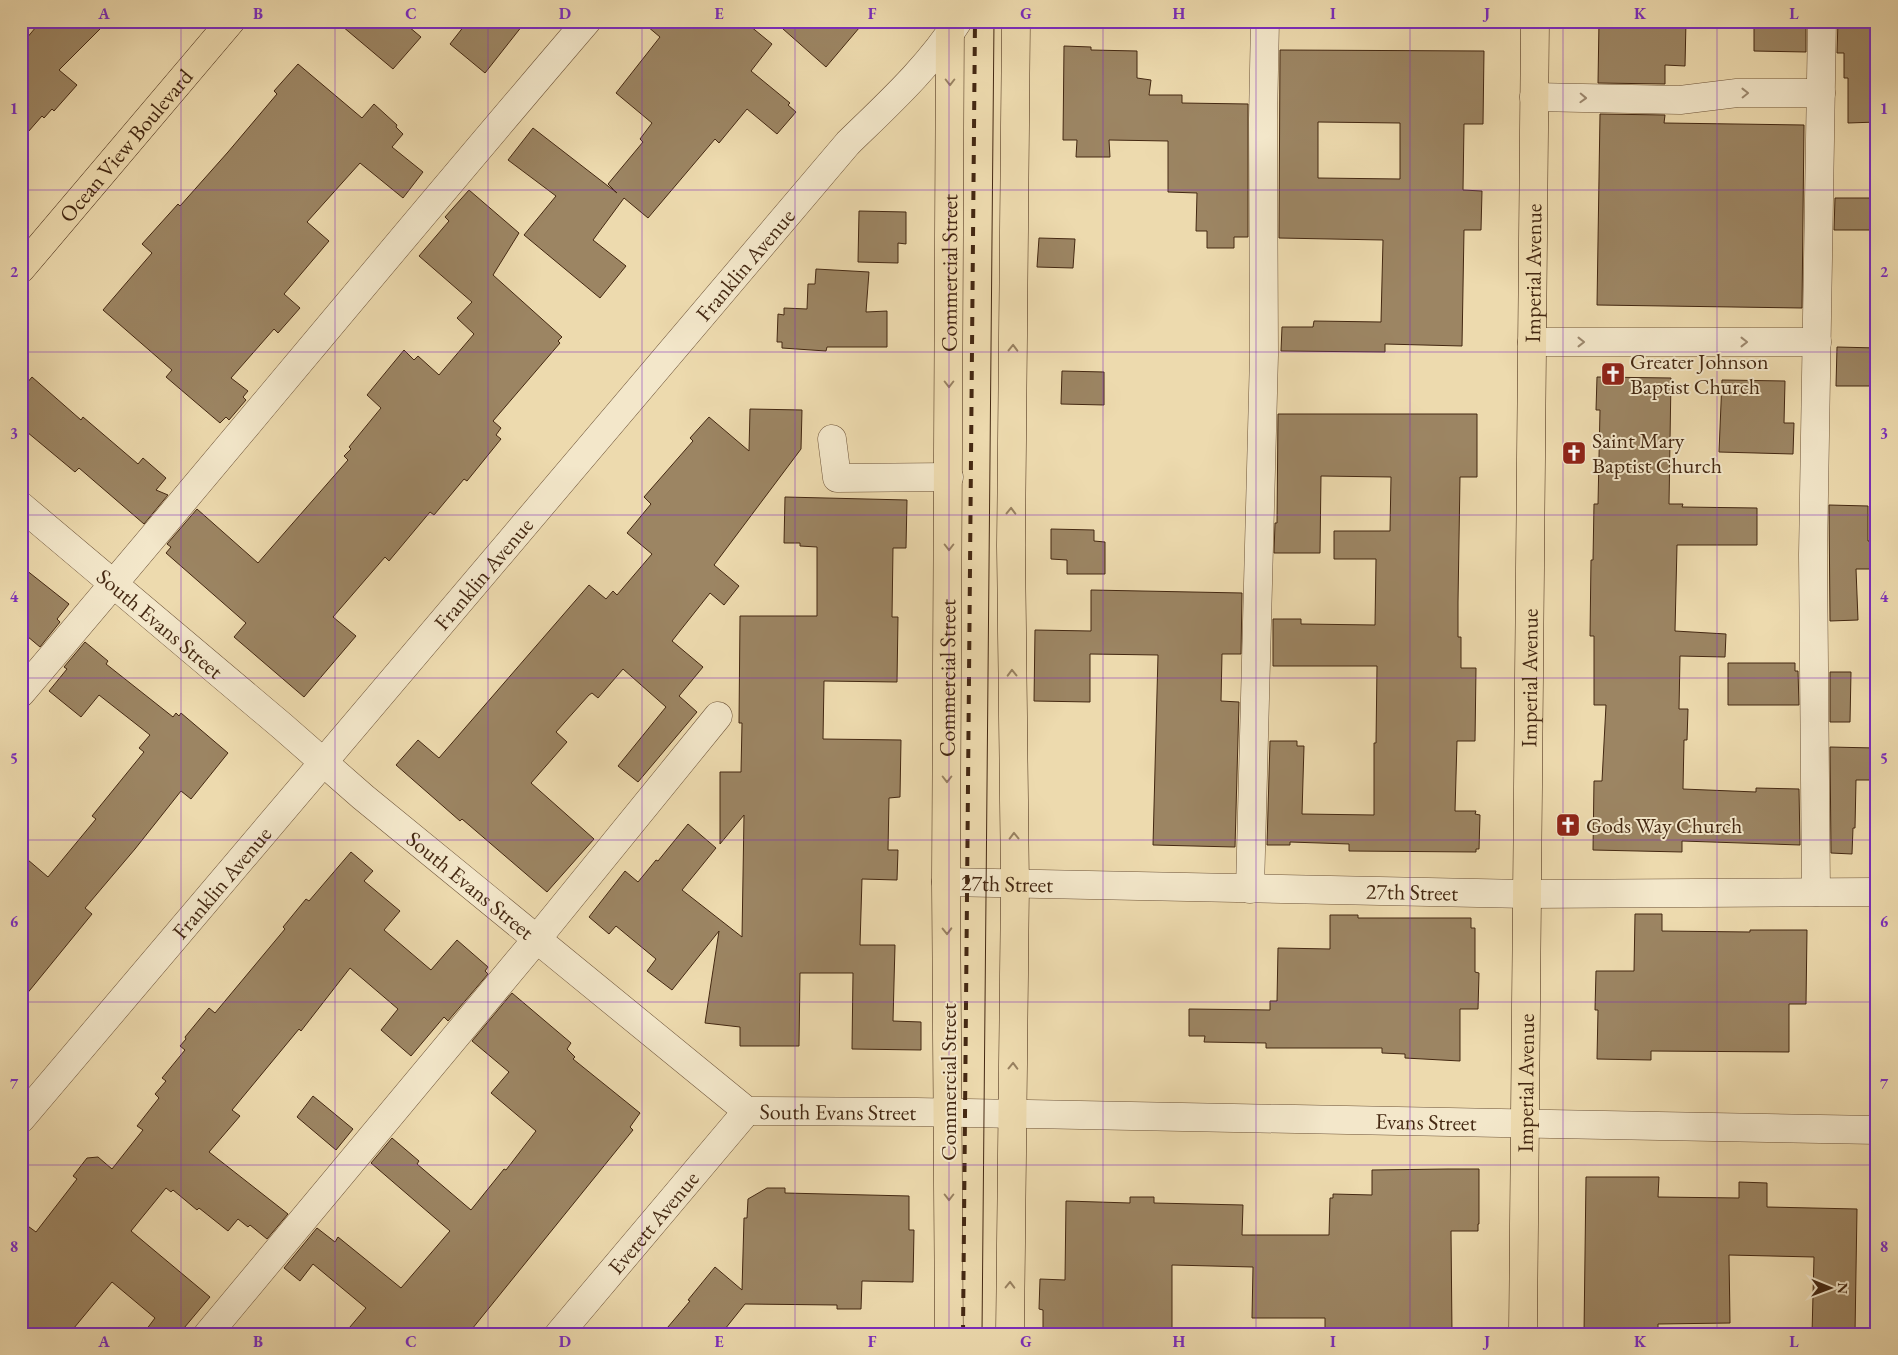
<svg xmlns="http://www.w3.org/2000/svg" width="1898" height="1355" viewBox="0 0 1898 1355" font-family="'EB Garamond',serif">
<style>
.building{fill:#9c8563;stroke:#442812;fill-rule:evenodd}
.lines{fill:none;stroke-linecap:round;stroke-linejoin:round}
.minor-casing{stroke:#6e5439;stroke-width:29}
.major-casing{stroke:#442812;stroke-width:29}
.minor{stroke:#f3e7ca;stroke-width:28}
.major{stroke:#eddaae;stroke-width:28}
.tram{stroke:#442812;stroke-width:1}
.rail{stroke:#442812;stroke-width:4;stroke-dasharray:9 9;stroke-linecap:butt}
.oneway{stroke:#988160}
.oneway2{stroke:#9c886e}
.grid{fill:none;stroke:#7b2cbf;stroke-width:1;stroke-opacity:0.55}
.labels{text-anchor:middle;stroke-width:4;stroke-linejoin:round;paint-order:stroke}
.street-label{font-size:22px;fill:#442812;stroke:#f3e7ca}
.poi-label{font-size:22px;fill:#442812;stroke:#f3e7ca;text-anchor:start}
.neatline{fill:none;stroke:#7b2cbf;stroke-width:2}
.grid-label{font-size:16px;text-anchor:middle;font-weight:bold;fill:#7b2cbf}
</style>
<rect width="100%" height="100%" fill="#eddaae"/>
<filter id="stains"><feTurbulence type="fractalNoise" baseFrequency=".004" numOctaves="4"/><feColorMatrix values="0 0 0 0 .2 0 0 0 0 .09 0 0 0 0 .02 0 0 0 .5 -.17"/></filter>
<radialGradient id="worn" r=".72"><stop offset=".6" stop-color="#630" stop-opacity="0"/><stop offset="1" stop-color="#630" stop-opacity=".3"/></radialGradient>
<path class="building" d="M 41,21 L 108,21 L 59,70 L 77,85 L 54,111 L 52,109 L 44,118 L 42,116 L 21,140 L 21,45 Z
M 336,21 L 402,21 L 421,37 L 393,69 Z
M 468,21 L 526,21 L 485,73 L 450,44 Z
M 641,21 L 744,21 L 772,44 L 751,71 L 790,103 L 788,105 L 796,112 L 777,134 L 747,109 L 719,143 L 715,139 L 648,218 L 624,198 L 593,240 L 626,266 L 600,298 L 524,235 L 556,196 L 508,160 L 533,128 L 617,193 L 608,184 L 643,142 L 640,139 L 652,123 L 616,93 L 660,37 Z
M 774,21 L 865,21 L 826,67 Z
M 1599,21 L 1686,21 L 1685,66 L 1665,65 L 1665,84 L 1598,83 Z
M 1754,21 L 1806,21 L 1806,52 L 1754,51 Z
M 1838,21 L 1877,21 L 1877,122 L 1848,123 L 1848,78 L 1844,78 L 1844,53 L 1837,53 Z
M 1064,46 L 1091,47 L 1091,50 L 1137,51 L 1137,78 L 1151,80 L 1149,95 L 1182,95 L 1182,103 L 1248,104 L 1248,237 L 1234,237 L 1234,248 L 1207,248 L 1207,231 L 1196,231 L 1197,193 L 1168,192 L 1168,141 L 1109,140 L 1110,157 L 1076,157 L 1077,140 L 1063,140 Z
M 1280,50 L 1484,51 L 1483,124 L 1464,124 L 1463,190 L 1482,191 L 1481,230 L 1464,230 L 1462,346 L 1385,344 L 1385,352 L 1281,351 L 1282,327 L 1313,327 L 1314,321 L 1381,322 L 1383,240 L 1279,238 ZM 1318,122 L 1400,123 L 1400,179 L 1318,178 Z
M 298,64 L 362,118 L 374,104 L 397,125 L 396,127 L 403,134 L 392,147 L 423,172 L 403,198 L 360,163 L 307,222 L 329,241 L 284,294 L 300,308 L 278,333 L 274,329 L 231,378 L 248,391 L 243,397 L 246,400 L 229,420 L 226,417 L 220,423 L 166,377 L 172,370 L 103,310 L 152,253 L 142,244 L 178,204 L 180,206 L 228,152 L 277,94 L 274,91 Z
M 1600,114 L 1665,115 L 1664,123 L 1804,125 L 1802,308 L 1597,305 Z
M 469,190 L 519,233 L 493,275 L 562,337 L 558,341 L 560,343 L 493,421 L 501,428 L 496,435 L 501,439 L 467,481 L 464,479 L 434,515 L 430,512 L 389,561 L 385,557 L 333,617 L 356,636 L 304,697 L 234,637 L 246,623 L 166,553 L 171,547 L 167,544 L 197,509 L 258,563 L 348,460 L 344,456 L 351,449 L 349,447 L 381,408 L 367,395 L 404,350 L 414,360 L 418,356 L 439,375 L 474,334 L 457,318 L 472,302 L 419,256 L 449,221 L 445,217 Z
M 1835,198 L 1877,198 L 1877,230 L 1834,230 Z
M 859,211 L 906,212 L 906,244 L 898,243 L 898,263 L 858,262 Z
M 1039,238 L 1075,239 L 1073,268 L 1037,267 Z
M 816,269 L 869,272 L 866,312 L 887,311 L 887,347 L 827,347 L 826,351 L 782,348 L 782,342 L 777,342 L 778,314 L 784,315 L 784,308 L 807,309 L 808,284 L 815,284 Z
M 1837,347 L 1877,348 L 1877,386 L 1836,386 Z
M 1062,371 L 1104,372 L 1104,405 L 1061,404 Z
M 32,377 L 81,420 L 83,417 L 138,464 L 143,458 L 166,478 L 156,490 L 168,495 L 144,524 L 79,468 L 75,472 L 21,427 L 21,390 Z
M 1597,377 L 1671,378 L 1669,504 L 1683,504 L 1682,507 L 1757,508 L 1757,545 L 1677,545 L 1675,631 L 1726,634 L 1725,657 L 1680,656 L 1679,709 L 1688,709 L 1687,740 L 1684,740 L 1683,789 L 1756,792 L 1756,788 L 1799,789 L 1800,845 L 1682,841 L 1682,852 L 1593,850 L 1594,781 L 1602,781 L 1606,705 L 1594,705 L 1594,636 L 1590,636 L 1591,560 L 1593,560 L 1594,504 L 1598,504 L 1600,410 L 1596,410 Z
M 1722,380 L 1785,381 L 1784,423 L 1794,423 L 1793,454 L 1719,452 Z
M 750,409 L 802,410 L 801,449 L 714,565 L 739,586 L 724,605 L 710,593 L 672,641 L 703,667 L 679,696 L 697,712 L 638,782 L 618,766 L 666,707 L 623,669 L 598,698 L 592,693 L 589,695 L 556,732 L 567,742 L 531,783 L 594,839 L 547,892 L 462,819 L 460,821 L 396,765 L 418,740 L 439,758 L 589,585 L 606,599 L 613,591 L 617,595 L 652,554 L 627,533 L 651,504 L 644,497 L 693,441 L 690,438 L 709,417 L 749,451 Z
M 1278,414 L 1477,414 L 1477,477 L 1460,477 L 1458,602 L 1458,637 L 1461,637 L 1461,668 L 1476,668 L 1475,741 L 1457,741 L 1455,811 L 1476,811 L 1475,814 L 1480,815 L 1479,849 L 1476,849 L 1476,852 L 1349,851 L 1349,844 L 1290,842 L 1290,845 L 1267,845 L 1270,741 L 1297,741 L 1297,746 L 1304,746 L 1302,814 L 1374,815 L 1374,743 L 1376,743 L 1377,666 L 1273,666 L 1273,619 L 1301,619 L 1301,624 L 1375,625 L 1376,559 L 1334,559 L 1334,531 L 1390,531 L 1391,477 L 1321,476 L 1320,553 L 1274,553 L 1275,523 L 1277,523 Z
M 785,497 L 907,500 L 906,548 L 893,548 L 892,617 L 898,617 L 897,682 L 824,681 L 823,739 L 901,740 L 900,797 L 889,798 L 888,850 L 898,850 L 897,880 L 862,879 L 860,945 L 895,945 L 893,1021 L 921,1022 L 921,1050 L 852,1049 L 853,973 L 800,973 L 799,1046 L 740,1046 L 740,1027 L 705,1023 L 719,931 L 672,990 L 647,971 L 656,959 L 616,926 L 609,934 L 589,917 L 625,871 L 638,882 L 656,860 L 658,861 L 688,824 L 716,848 L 682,890 L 742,937 L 744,815 L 720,844 L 720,772 L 741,772 L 742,723 L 739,723 L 740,616 L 817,616 L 817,547 L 800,546 L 800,543 L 784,543 Z
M 1829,505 L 1868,506 L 1868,541 L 1870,541 L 1870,569 L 1856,569 L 1858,620 L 1830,621 Z
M 1051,529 L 1094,530 L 1094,541 L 1105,542 L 1105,574 L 1067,574 L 1067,560 L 1051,559 Z
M 21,566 L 69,604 L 57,619 L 60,622 L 40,647 L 21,631 Z
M 1091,590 L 1242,593 L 1241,654 L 1222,654 L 1221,701 L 1239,702 L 1235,847 L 1153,845 L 1158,655 L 1090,654 L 1090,702 L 1034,701 L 1035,630 L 1091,631 Z
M 85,642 L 108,661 L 106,664 L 173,717 L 176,713 L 179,716 L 181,713 L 228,753 L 191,799 L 181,791 L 135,849 L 85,908 L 92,914 L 21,1001 L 21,854 L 48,877 L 96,819 L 92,816 L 144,752 L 139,748 L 150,735 L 99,695 L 81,717 L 49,691 L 67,669 L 64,667 Z
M 1728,663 L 1795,663 L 1795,671 L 1798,671 L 1799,705 L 1728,705 Z
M 1830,672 L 1851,672 L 1850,722 L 1830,722 Z
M 1830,747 L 1875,748 L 1874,780 L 1856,780 L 1855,828 L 1853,828 L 1852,854 L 1831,853 Z
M 351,852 L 373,871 L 364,881 L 400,911 L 384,930 L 431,970 L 457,940 L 488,967 L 485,971 L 488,974 L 448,1021 L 444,1017 L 411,1056 L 381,1030 L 398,1009 L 350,968 L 301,1031 L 299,1029 L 232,1110 L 240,1116 L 209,1152 L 288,1214 L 267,1239 L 250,1225 L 248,1227 L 238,1219 L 228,1231 L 199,1208 L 197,1210 L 173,1190 L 171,1192 L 166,1188 L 131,1231 L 210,1297 L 179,1334 L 143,1334 L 155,1318 L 112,1282 L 69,1334 L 21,1334 L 21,1221 L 36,1232 L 77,1179 L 73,1176 L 87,1158 L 98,1157 L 112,1169 L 143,1130 L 137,1126 L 159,1098 L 155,1094 L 166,1081 L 162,1078 L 185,1050 L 180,1046 L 186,1039 L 185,1037 L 209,1008 L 215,1013 L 285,929 L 283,927 L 306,899 L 309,901 Z
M 1635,914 L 1662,914 L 1662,931 L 1750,932 L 1750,930 L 1807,930 L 1806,1004 L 1789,1004 L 1789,1052 L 1651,1051 L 1651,1060 L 1597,1059 L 1598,1010 L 1595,1010 L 1596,971 L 1634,971 Z
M 1330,915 L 1358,915 L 1358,918 L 1471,918 L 1471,928 L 1475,928 L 1475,972 L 1479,973 L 1478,1009 L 1460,1009 L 1460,1061 L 1405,1058 L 1405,1054 L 1382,1053 L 1382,1048 L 1266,1048 L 1266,1043 L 1204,1042 L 1205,1036 L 1189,1036 L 1189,1009 L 1270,1010 L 1270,1001 L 1277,1001 L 1278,948 L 1330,949 Z
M 512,993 L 571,1043 L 567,1049 L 575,1057 L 573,1059 L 640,1113 L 630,1127 L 633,1130 L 468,1334 L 344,1334 L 366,1308 L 313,1264 L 300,1281 L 284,1268 L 317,1228 L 335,1242 L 338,1237 L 401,1288 L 450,1231 L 371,1163 L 392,1138 L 419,1161 L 417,1164 L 471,1210 L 504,1169 L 506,1170 L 536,1131 L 491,1093 L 509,1072 L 472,1041 Z
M 313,1096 L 353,1129 L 336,1150 L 297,1117 Z
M 1448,1169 L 1479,1169 L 1479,1224 L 1478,1224 L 1478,1231 L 1451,1231 L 1452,1334 L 1325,1334 L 1325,1318 L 1252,1318 L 1253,1267 L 1172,1265 L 1172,1334 L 1043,1334 L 1043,1310 L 1039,1309 L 1040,1279 L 1065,1280 L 1066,1201 L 1130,1203 L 1130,1197 L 1154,1197 L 1154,1203 L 1243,1205 L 1242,1235 L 1329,1235 L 1330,1198 L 1333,1198 L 1333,1194 L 1372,1195 L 1372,1170 Z
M 1586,1177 L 1659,1177 L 1658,1197 L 1739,1198 L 1739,1182 L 1767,1183 L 1767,1207 L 1857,1209 L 1855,1334 L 1812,1334 L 1814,1257 L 1729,1255 L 1730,1323 L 1658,1324 L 1658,1334 L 1584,1334 Z
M 767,1188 L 785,1188 L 785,1193 L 909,1196 L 909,1230 L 914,1230 L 913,1282 L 862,1281 L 861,1309 L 837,1309 L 837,1305 L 745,1304 L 721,1334 L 662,1334 L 690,1301 L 688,1300 L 715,1267 L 742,1290 L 744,1218 L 747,1218 L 748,1199 Z"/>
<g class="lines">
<defs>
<g id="minor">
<path d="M 1534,97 L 1680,100 L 1737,93 L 1821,93"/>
<path d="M 1532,342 L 1817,342"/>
<path d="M 832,439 L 837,478 L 949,477"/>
<path id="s1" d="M 21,506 L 282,726 L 363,797 L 747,1111 L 917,1112 L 1877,1130"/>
<path d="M 21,693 C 211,470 396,244 587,21"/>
<path id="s2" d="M 946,882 L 1527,894 L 1877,892"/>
<path d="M 1250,889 L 1264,355 L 1263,119 L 1265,21"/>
<path d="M 1816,892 L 1813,555 L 1822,21"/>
<path id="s3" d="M 21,1119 L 848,143 C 886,106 930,66 958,21"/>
<path d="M 208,1334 L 536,940 L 718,716"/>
<path id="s4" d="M 559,1334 L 747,1111"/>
</g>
<g id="major">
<path id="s5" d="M 21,269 L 231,21"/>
<path id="s6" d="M 949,1334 L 946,882 L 950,21"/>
<path d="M 1010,1334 L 1015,885 L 1011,546 L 1016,21"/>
<path id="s7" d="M 1523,1334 L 1535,21"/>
</g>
</defs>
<use href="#minor" class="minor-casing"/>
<use href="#major" class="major-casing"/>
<use href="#minor" class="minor"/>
<use href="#major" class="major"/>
<path class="tram" d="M 982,1334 L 994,21"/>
<path class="rail" d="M 963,1334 L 975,21"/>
</g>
<defs><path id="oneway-chevron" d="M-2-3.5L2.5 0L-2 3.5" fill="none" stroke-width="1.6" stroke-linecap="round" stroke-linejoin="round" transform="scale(1.25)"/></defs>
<g class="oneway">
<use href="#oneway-chevron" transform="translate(950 82) rotate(90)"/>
<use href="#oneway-chevron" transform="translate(1013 348) rotate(-89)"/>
<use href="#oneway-chevron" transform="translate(949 384) rotate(90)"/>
<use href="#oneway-chevron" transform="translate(1011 511) rotate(-89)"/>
<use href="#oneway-chevron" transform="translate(949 547) rotate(90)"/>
<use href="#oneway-chevron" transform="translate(1012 673) rotate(-91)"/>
<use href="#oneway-chevron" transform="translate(947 779) rotate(90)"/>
<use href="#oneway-chevron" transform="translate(1014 836) rotate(-91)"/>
<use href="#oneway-chevron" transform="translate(947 931) rotate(89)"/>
<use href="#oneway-chevron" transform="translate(1013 1066) rotate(-89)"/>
<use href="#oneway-chevron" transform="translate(949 1197) rotate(90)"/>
<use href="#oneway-chevron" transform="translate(1010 1285) rotate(-89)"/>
</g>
<g class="oneway2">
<use href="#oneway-chevron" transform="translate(1745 93) rotate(-1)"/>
<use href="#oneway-chevron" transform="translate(1583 98) rotate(2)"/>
<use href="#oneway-chevron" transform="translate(1581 342)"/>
<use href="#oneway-chevron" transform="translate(1744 342)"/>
</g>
<path class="grid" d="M 181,21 L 181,1334M 335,21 L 335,1334M 488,21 L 488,1334M 642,21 L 642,1334M 795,21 L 795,1334M 949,21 L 949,1334M 1103,21 L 1103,1334M 1256,21 L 1256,1334M 1410,21 L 1410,1334M 1563,21 L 1563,1334M 1717,21 L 1717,1334M 21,190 L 1877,190M 21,352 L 1877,352M 21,515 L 1877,515M 21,678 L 1877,678M 21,840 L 1877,840M 21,1002 L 1877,1002M 21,1165 L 1877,1165"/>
<defs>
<symbol id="church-square" viewBox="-11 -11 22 22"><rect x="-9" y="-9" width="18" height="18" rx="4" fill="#8f2418" stroke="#f3e7ca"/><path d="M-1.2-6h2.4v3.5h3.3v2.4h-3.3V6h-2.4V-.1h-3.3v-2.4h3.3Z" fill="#fff"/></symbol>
</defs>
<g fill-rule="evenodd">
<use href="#church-square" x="1599" y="360" width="28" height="28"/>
<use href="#church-square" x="1560" y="439" width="28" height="28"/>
<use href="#church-square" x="1554" y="811" width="28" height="28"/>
</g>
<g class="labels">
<g class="street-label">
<text dy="8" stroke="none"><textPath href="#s5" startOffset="162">Ocean View Boulevard</textPath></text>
<text dy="8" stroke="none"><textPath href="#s3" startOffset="1120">Franklin Avenue</textPath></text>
<text dy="8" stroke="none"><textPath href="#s6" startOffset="1061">Commercial Street</textPath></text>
<text dy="8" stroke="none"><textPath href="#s7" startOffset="1061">Imperial Avenue</textPath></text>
<text dy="8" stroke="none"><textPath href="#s3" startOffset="715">Franklin Avenue</textPath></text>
<text dy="8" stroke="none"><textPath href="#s1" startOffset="182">South Evans Street</textPath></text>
<text dy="8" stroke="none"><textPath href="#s6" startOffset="656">Commercial Street</textPath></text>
<text dy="8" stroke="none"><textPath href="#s7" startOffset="656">Imperial Avenue</textPath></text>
<text dy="8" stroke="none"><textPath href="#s3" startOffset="310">Franklin Avenue</textPath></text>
<text dy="8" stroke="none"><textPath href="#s2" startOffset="61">27th Street</textPath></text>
<text dy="8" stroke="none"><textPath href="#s1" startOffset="588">South Evans Street</textPath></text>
<text dy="8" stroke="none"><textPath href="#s2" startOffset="466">27th Street</textPath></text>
<text transform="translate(948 1082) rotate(-90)" y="8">Commercial Street</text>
<text dy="8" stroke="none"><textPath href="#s7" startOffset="251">Imperial Avenue</textPath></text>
<text dy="8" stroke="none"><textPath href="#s1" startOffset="1036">South Evans Street</textPath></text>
<text dy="8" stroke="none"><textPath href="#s1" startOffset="1624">Evans Street</textPath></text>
<text dy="8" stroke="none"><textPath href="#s4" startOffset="146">Everett Avenue</textPath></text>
</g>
<g class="poi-label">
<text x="1630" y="369">Greater Johnson<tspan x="1630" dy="25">Baptist Church</tspan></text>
<text x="1592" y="448">Saint Mary<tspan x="1592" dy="25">Baptist Church</tspan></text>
<text x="1586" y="833">Gods Way Church</text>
</g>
</g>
<rect width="1898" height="1355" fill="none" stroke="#eddaae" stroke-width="55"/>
<g transform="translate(1830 1288) rotate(91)" stroke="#f3e7ca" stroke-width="4" paint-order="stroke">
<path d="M0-4L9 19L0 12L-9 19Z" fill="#442812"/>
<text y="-8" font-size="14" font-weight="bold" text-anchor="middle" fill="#442812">N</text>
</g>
<rect x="28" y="28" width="1842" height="1300" class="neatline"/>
<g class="grid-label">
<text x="104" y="19">A</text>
<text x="258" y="19">B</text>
<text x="411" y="19">C</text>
<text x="565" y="19">D</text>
<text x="719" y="19">E</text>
<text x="872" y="19">F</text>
<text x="1026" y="19">G</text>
<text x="1179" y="19">H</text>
<text x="1333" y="19">I</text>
<text x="1487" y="19">J</text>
<text x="1640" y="19">K</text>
<text x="1794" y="19">L</text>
<text x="14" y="114">1</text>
<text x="1884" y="114">1</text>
<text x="14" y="277">2</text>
<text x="1884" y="277">2</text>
<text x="14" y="439">3</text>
<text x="1884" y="439">3</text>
<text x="14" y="602">4</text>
<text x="1884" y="602">4</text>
<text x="14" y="764">5</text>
<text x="1884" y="764">5</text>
<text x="14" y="927">6</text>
<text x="1884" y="927">6</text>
<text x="14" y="1089">7</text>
<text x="1884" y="1089">7</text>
<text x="14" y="1252">8</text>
<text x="1884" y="1252">8</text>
<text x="104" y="1347">A</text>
<text x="258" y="1347">B</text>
<text x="411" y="1347">C</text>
<text x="565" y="1347">D</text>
<text x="719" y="1347">E</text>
<text x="872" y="1347">F</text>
<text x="1026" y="1347">G</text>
<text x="1179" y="1347">H</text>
<text x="1333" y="1347">I</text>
<text x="1487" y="1347">J</text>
<text x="1640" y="1347">K</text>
<text x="1794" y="1347">L</text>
</g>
<rect width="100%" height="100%" filter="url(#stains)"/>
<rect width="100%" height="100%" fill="url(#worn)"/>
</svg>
